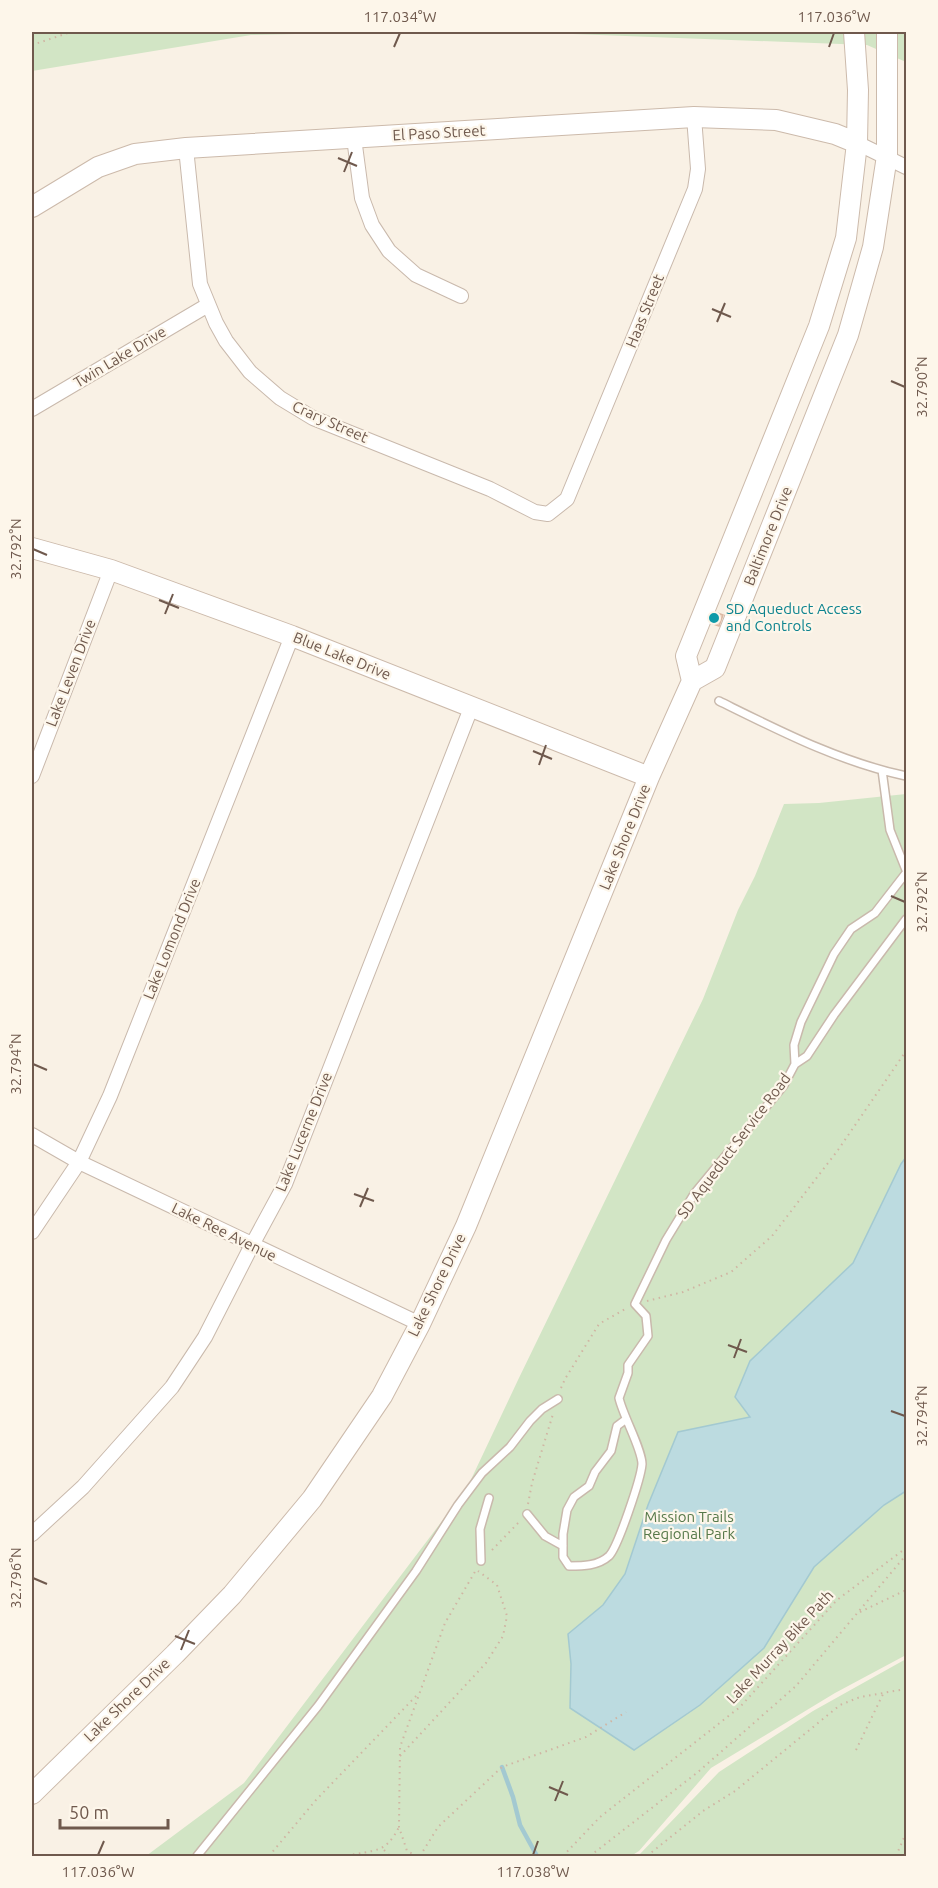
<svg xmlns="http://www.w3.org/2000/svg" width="938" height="1888" viewBox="0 0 938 1888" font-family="Ubuntu,sans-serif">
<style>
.green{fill:#d2e5c5}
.water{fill:#bcdbe0;stroke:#a3c9d1;stroke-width:1.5}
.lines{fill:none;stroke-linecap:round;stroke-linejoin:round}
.stream{stroke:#a3c9d1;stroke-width:4.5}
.building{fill:#ebd1c0;stroke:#dcb8a2;stroke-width:1.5}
.lane-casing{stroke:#c9b9ac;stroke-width:10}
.street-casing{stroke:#c9b9ac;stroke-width:16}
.secondary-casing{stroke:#ccbaab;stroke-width:22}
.path{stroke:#d0b5a3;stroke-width:2;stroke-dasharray:1.5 4.5;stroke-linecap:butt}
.lane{stroke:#fff;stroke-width:7}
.street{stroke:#fff;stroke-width:14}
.secondary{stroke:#fff;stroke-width:20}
.ticks{fill:none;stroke:#6f594d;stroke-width:2}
.culture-dot{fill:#0f9aa8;stroke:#fdf6ea;stroke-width:2}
.labels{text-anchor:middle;stroke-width:4.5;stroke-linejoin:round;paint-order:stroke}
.street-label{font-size:15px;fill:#6f594d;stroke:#fdf6ea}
.culture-label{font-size:15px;fill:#0d838f;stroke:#fdf6ea;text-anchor:start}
.park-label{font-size:15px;fill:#57794a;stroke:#fdf6ea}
.neatline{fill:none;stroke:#6f594d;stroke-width:2}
.ticks-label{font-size:15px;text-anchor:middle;fill:#6f594d}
</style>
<rect width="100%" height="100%" fill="#f9f1e5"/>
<path class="green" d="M 32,32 L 378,32 L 251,35 L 32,71 Z
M 520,32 L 906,32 L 906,62 L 867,45 Z
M 906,794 L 906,1655 L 835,1693 L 711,1768 L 639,1851 L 631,1856 L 146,1856 L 244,1783 L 467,1488 L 518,1380 L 703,999 L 738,910 L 755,876 L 784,804 L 819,803 Z
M 906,1659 L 906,1856 L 638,1856 L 719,1772 L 813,1711 Z"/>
<path class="water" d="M 906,1157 L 906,1491 L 884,1505 L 814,1567 L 764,1648 L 700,1705 L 634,1750 L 570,1708 L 571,1664 L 568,1634 L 603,1605 L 625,1574 L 648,1505 L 678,1432 L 750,1417 L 735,1397 L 750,1361 L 853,1263 L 901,1164 Z"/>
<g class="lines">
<path class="stream" d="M 502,1767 L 513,1797 L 520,1825 L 537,1856"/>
</g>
<path class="building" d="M 709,610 L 723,615 L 719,626 L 705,621 Z"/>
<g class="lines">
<defs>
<path id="lane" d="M 719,701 C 780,731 840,762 906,776
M 882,770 L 890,830 L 906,870
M 795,1064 L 794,1045 L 801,1022 L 834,954 L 851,929 L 875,913 L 906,873
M 625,1420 L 617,1426 L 611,1451 L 595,1472 L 589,1486 L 574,1497 L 567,1510 L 563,1534 L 563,1557 L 569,1566 C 583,1566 598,1566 609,1556 C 618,1547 641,1478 642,1464 C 642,1449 623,1416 619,1398 L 628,1373 L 628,1365 L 648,1336 L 646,1316 L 635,1304 L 666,1240 L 694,1194 L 784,1085 L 795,1064 L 807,1056 L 834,1015 L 906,919
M 527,1514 L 545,1536 L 563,1546
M 481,1561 L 480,1529 L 489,1498
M 197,1856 L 318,1706 L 416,1571 L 458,1505 L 482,1473 L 510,1447 L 530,1421 L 542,1409 L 558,1399"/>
<path id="street" d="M 354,138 L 362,198 L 372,225 L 389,251 L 416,275 L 461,296
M 857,143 L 906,167
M 186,148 L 200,284 L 216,323 L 226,341 L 250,372 L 280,398 L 313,418 L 490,489 L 535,512 L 548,514 L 567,499 L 695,189 L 698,169 L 694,117
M 32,409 L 208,305
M 32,776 L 111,570
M 32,1135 L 79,1162 L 420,1324
M 32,1232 L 79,1162 L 110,1096 L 292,636
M 32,1534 L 83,1487 L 172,1387 L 205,1337 L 252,1245 L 285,1184 L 471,708"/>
<path id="secondary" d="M 32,207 L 98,167 L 135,154 L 186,148 L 694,117 L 776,120 L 835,134 L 857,143
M 32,548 L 111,570 L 292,636 L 649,777
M 692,681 L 715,668 L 848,335 L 873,247 L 887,156 L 887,32
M 692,681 L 686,656 L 819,326 L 846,238 L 857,143 L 858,90 L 854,32
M 32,1794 L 175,1654 L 232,1595 L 312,1499 L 382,1396 L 420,1324 L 466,1226 L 649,777 L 692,681"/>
</defs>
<use href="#lane" class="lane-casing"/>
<use href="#street" class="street-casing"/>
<use href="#secondary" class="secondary-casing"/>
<path class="path" d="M 32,45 L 71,32
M 647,1301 L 683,1292 L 731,1272 L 772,1236 L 838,1150 L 906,1051
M 561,1388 L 565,1379 L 599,1324 L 625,1309
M 528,1504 L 532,1483 L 553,1414
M 492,1550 L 520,1521
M 860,1612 L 906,1590
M 856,1750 L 884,1692
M 400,1756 L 486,1663 L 503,1636 L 507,1616 L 497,1585 L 478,1571
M 384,1850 L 390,1856
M 269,1856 L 316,1800 L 417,1695
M 347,1856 C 374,1849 385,1855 399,1827
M 417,1856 L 407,1851 L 399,1827 L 400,1747 L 445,1623 L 476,1570
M 420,1856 L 438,1827 L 502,1767 L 586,1737 L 626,1712
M 563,1856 L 600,1817 L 740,1707 L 837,1600 L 906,1548
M 590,1856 L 698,1772 L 796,1686 L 906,1555
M 647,1856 L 703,1811 L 735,1791 L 840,1705 L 860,1697 L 906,1689
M 896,1856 L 906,1833"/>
<use href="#lane" class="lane"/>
<use href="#street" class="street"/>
<use href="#secondary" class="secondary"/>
</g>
<path class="ticks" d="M 394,47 L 400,33M 829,47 L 834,33M 338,158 L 357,166M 344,172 L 352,152M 712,309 L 731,317M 717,322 L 725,303M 891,381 L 905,387M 33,549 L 47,555M 159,600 L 179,608M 165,614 L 173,594M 533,751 L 552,759M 539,765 L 546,745M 891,896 L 905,902M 33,1064 L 47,1070M 354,1194 L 374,1201M 360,1207 L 368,1188M 728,1345 L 747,1352M 734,1358 L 741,1339M 891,1411 L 905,1416M 33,1578 L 47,1584M 175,1636 L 195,1644M 181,1650 L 189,1630M 549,1787 L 568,1795M 555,1801 L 563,1781M 98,1855 L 104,1841M 533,1855 L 538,1841"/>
<circle class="culture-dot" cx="714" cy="618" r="6"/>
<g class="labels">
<g class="street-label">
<text transform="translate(439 133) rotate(-3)" y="5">El Paso Street</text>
<text transform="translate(645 311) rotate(-68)" y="5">Haas Street</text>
<text transform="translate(120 357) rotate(-31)" y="5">Twin Lake Drive</text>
<text transform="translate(330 422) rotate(24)" y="5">Crary Street</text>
<text transform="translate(768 536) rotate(-68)" y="5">Baltimore Drive</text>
<text transform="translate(342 656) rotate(22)" y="5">Blue Lake Drive</text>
<text transform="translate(71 673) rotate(-69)" y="5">Lake Leven Drive</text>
<text transform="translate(625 837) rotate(-68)" y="5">Lake Shore Drive</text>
<text transform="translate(172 939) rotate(-68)" y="5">Lake Lomond Drive</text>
<text transform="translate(304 1132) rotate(-68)" y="5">Lake Lucerne Drive</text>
<text transform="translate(734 1146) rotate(-53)" y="5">SD Aqueduct Service Road</text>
<text transform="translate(224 1232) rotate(26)" y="5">Lake Ree Avenue</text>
<text transform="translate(437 1285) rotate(-64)" y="5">Lake Shore Drive</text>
<text transform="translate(780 1647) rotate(-47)" y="5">Lake Murray Bike Path</text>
<text transform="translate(127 1700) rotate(-44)" y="5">Lake Shore Drive</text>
</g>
<g class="culture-label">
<text x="726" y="614">SD Aqueduct Access<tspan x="726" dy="17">and Controls</tspan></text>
</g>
<g class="park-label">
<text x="689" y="1522">Mission Trails<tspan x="689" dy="17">Regional Park</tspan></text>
</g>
</g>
<rect width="938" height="1888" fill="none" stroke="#fdf6ea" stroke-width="66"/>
<path d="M60 1819v9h108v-9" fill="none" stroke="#6f594d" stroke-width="3"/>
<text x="69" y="1819" font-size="18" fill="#6f594d" stroke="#fdf6ea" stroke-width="4.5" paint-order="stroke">50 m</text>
<rect x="33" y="33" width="872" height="1822" class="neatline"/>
<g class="ticks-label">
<text x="400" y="22">117.034°W</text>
<text x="834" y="22">117.036°W</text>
<text transform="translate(922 387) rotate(-90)" y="5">32.790°N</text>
<text transform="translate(16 549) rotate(-90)" y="5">32.792°N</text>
<text transform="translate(922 902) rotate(-90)" y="5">32.792°N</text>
<text transform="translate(16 1064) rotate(-90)" y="5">32.794°N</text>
<text transform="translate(922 1416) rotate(-90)" y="5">32.794°N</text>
<text transform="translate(16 1578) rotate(-90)" y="5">32.796°N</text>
<text x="98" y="1877">117.036°W</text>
<text x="533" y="1877">117.038°W</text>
</g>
</svg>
